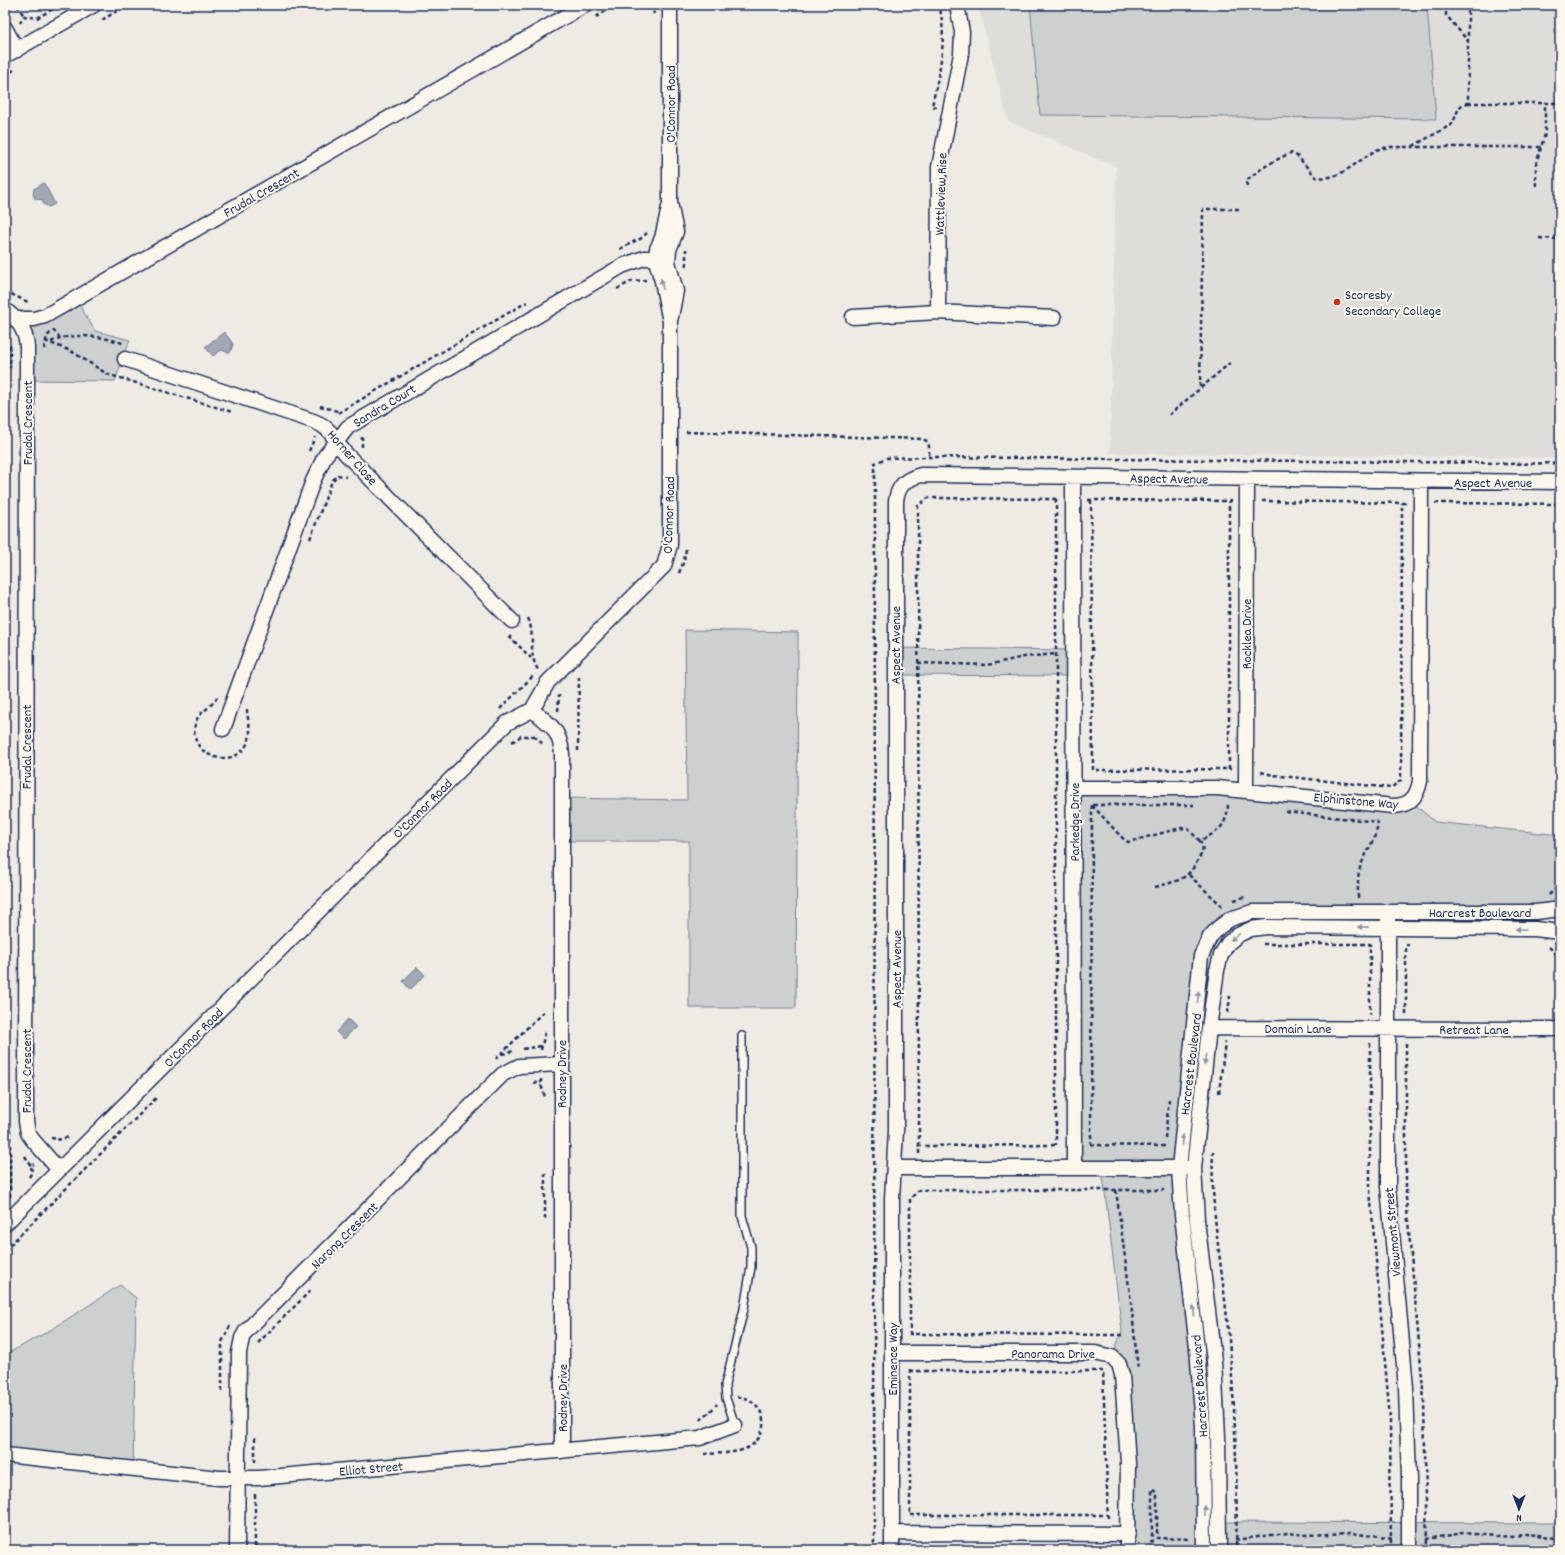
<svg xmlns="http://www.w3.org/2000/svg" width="1565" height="1555" viewBox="0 0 1565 1555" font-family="Dekko,sans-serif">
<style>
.built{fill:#deddda}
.green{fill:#cecfcf;stroke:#747f96}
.water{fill:#a3a8b4;stroke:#6d7892}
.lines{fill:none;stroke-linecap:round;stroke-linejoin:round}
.service-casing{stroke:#1b2f5e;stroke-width:10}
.minor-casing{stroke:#1b2f5e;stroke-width:17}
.path{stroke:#1b2f5e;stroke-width:2.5;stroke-dasharray:4 3;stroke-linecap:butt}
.service{stroke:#fbf7ec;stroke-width:7}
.minor{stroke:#fbf7ec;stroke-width:14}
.oneway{fill:#8b93a5}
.poi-dot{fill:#c8321e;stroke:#fbf7ec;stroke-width:1.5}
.labels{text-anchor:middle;stroke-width:4;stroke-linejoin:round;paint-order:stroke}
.street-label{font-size:14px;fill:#1b2f5e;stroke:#fbf7ec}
.poi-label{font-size:14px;fill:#1b2f5e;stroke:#fbf7ec;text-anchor:start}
</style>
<rect width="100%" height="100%" fill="#eeebe4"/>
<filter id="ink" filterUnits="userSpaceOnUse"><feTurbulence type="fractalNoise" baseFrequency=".025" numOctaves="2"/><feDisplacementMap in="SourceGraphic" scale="8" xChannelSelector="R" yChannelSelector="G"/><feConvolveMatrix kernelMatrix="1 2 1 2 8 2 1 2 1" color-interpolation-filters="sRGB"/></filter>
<g filter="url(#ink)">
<path class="built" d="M 978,5 L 1560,5 L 1560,458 L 1110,453 L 1116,167 L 1008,121 Z"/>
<path class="green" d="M 1030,5 L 1427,5 L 1436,119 L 1040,115 Z
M 76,299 L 95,331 L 130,340 L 115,381 L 27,380 L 23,330 L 34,319 Z
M 685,630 L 798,632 L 796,1008 L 689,1008 L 689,841 L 561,841 L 561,798 L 687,800 Z
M 895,648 L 1073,650 L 1073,676 L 895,675 Z
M 1074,788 L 1411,801 L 1435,822 L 1560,835 L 1560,909 L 1252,912 L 1210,937 L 1183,1126 L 1205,1522 L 1560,1523 L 1560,1547 L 1127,1550 L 1123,1382 L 1112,1357 L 1122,1331 L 1102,1168 L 1074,1168 Z
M 120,1285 L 136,1298 L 133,1469 L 5,1455 L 5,1355 L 54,1328 Z"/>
<path class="water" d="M 44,183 L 55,204 L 49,207 L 43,204 L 43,200 L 35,199 L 33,194 L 34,189 Z
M 224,332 L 233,344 L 230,353 L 221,350 L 213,356 L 205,347 Z
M 417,967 L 425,975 L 410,990 L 403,981 Z
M 348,1019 L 356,1027 L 344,1039 L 336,1032 Z"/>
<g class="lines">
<defs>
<path id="service" d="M 735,1425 L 726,1398 L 725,1385 L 744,1309 L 751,1267 L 751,1247 L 742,1216 L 742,1036"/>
<path id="minor" d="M 670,5 L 670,203 L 676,232 L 669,250 L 668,262 L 676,291 L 671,317
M 5,28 L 17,50
M 5,56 L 94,5
M 5,310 C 18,319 26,330 27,347 L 26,1121 L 28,1133 L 32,1139 L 59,1170
M 938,312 L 939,167 L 961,54 L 962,32 L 957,5
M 853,317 L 938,312 L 1054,318
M 16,319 L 34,319 L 45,316 L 585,5
M 125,359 L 313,421 C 333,428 333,440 346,454 L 512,621
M 1073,477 L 1074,1168
M 532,710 C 550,724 560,730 562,754 L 562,1451
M 223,729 L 313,481 L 325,456 L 348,427 L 622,266 L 644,258 L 668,257
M 1074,788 L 1217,788 L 1393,806 C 1410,806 1417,797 1420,781 L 1421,481
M 1246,790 L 1247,479
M 1388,919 L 1388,1187 L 1406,1388 L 1409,1479 L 1409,1550
M 1209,1028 L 1560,1029
M 894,1168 L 1187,1168
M 5,1224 L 507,723 L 532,710 L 548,682 L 664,566 L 670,545 L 670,322 L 662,281 L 656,261 L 657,249 L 662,238 L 670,203
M 892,1353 L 1095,1353 L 1112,1357 L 1119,1364 L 1122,1375 L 1128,1463 L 1127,1550
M 5,1455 L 219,1478 L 259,1478 L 700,1438 L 735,1425
M 892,1533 L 1128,1534
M 237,1550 L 239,1353 L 242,1338 L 246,1331 L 503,1074 L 519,1066 L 561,1064
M 892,1550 L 892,1198 L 896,1131 L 896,501 C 898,485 906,479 921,475 L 1560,482
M 1204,1550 L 1203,1427 L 1197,1348 L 1182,1215 L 1179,1168 L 1201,956 L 1210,937 L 1218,928 L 1230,919 L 1252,912 L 1536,912 L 1560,909
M 1219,1550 L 1218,1437 L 1214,1361 L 1197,1220 L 1194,1168 L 1209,1028 L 1217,970 L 1221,955 L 1228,943 L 1238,935 L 1251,929 L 1267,927 L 1535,929 L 1560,932"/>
</defs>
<use href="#service" class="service-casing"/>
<use href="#minor" class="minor-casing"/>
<path class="path" d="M 17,5 L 24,16
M 651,5 L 654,14
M 1446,5 L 1446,15 L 1468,41
M 596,17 L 616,5
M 102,20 L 127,5
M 20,23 L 24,16 L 37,18 L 60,5
M 5,75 L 14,70
M 1468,103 L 1560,103
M 937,107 L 932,106 C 939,72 948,40 939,5
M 1413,146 L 1451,125 C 1458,116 1456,104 1468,103 L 1468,6
M 1247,186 L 1246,181 C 1259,169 1275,160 1291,153 L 1297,156 L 1316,177 C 1340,181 1355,162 1375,151 C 1379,148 1385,148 1390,147 L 1541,147
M 1536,186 L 1536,164 L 1545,134 L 1545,103
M 1539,238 L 1560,239
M 639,240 L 647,233
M 620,249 L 639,239
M 686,266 L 686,249
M 617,289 L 632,281 L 646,280
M 5,291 L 30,303
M 53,330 L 60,338 C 82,334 103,336 125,344
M 45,341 L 71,351 L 107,374 L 232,412
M 51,342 L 60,338
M 10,345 L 10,368
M 44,349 L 47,336 L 54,330
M 1200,387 L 1203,209 L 1240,209
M 320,406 L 340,412
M 338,413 L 527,302
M 1169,415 L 1230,363
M 686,432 L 923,439 C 931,442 929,450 929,458
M 362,447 L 362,437
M 309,451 L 315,437
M 1503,464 L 1560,463
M 1056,499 L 1056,1145
M 1088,500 L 1233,501
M 1091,500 L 1093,770 L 1231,769
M 1262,501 L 1407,503
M 1435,503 L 1560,504
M 310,539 L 332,481 L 338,475 L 346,477
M 679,573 L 684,561 L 686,549
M 528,618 C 536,636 527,655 539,671
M 509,636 L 531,658
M 918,663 L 987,665 L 1024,657 L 1056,654
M 217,697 C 212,708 197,712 195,725 C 188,759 239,772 249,739 C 252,729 247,719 247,709
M 500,709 L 533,676
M 558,711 L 559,695
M 534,736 L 544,745
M 512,742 L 521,736 L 534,736 L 537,733
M 578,751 L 579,674
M 1229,769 L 1229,501
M 1261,772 L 1273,775 L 1391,788 L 1401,780 L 1402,503
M 1093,805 L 1194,805
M 1092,806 C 1101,813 1121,839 1128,842 L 1181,828 L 1188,829 L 1200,841 C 1218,831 1226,828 1228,806 L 1226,806
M 1286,812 L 1378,822
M 1189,875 L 1222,906
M 1155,887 C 1178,881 1188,880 1199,858 C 1203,851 1204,847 1200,841
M 1549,895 L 1560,884
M 1358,898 C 1358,887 1357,875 1361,865 C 1367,850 1377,838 1378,822
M 1234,900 L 1245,897
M 1263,944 L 1370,944 L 1370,1014
M 1549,947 L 1560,957
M 1228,1013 L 1230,996
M 1406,1015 L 1406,945 L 1409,945
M 1370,1043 L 1370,1191 L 1390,1419 L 1391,1550
M 1406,1043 L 1406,1198 L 1424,1400 L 1427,1550
M 523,1049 L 541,1046
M 541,1050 L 545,1032
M 502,1054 L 513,1051
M 496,1059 L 545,1010
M 541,1079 L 541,1085 L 545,1097
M 534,1082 L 541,1085
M 1219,1093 L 1225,1042
M 51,1138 L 58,1139
M 1165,1138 L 1169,1099
M 57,1140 L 69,1137
M 1091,1145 L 1092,802
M 1091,1145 L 1165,1146
M 919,1146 L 918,506 L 928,498 L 1059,499
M 1213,1151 C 1210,1211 1223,1270 1228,1329 C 1235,1403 1238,1476 1236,1550
M 919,1154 L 919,1146 L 1057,1145
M 25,1156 L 31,1166
M 29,1177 L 32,1172 L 31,1166 L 34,1164
M 1116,1190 L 1131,1302 L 1138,1370
M 10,1197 L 10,1125
M 545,1219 L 545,1172
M 5,1250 L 156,1098
M 1122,1335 L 910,1334 L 910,1199 L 919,1190 L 1164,1190
M 258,1343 L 311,1290
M 910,1369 L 910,1516
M 910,1371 L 1103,1371 L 1108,1520
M 222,1391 L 222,1342 L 230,1326
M 700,1420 L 707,1415 L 717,1404
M 255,1437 L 255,1462
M 704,1454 C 718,1453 737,1454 749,1447 C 773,1433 765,1398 737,1397
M 255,1494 L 255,1550
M 910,1515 L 1108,1515
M 1426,1539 L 1464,1533 L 1496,1536 L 1523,1534 L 1538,1535 L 1560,1539
M 1235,1540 L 1287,1533 L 1308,1535 L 1351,1533 L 1393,1539
M 874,1550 L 875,463 L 887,458 L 929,457 L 1503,463
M 1149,1550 L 1152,1540 L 1152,1489 L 1157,1492 L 1157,1538 L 1189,1539
M 1155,1550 L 1156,1546"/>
<use href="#service" class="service"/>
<use href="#minor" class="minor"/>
</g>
<defs><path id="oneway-solid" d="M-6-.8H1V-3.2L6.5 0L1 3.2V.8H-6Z"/></defs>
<g class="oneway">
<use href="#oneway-solid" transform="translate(662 284) rotate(-100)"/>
<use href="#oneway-solid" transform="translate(1363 927) rotate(-179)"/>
<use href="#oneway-solid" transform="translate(1521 929) rotate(-179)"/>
<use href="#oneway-solid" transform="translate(1235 937) rotate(145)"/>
<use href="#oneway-solid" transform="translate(1198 997) rotate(-83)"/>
<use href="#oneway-solid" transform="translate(1205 1060) rotate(97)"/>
<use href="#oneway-solid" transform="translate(1182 1140) rotate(-85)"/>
<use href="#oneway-solid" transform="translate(1194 1311) rotate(-96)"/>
<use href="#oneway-solid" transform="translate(1205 1511) rotate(-90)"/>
</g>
</g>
<circle class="poi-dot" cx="1337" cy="302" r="4"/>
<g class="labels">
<g class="street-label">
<text transform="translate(670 104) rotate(-90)" y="5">O'Connor Road</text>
<text transform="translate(261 192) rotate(-30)" y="5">Frudal Crescent</text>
<text transform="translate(940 194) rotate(-88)" y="5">Wattleview Rise</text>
<text transform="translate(384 405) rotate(-31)" y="5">Sandra Court</text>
<text transform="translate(27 423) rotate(-90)" y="5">Frudal Crescent</text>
<text transform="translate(353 457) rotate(49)" y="5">Horner Close</text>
<text transform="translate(1169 478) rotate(1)" y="5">Aspect Avenue</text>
<text x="1493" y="487">Aspect Avenue</text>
<text transform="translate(668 515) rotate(-88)" y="5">O'Connor Road</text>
<text transform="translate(1246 634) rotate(-90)" y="5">Rocklea Drive</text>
<text transform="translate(895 645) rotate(-90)" y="5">Aspect Avenue</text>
<text transform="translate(26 747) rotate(-90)" y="5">Frudal Crescent</text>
<text transform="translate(1356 800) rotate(5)" y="5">Elphinstone Way</text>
<text transform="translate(422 808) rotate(-45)" y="5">O'Connor Road</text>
<text transform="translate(1074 822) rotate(-90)" y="5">Parkedge Drive</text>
<text x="1480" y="917">Harcrest Boulevard</text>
<text transform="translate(896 969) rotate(-90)" y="5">Aspect Avenue</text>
<text x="1298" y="1033">Domain Lane</text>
<text x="1474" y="1034">Retreat Lane</text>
<text transform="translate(193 1037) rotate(-45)" y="5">O'Connor Road</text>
<text transform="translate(1190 1064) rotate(-83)" y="5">Harcrest Boulevard</text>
<text transform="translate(26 1071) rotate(-90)" y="5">Frudal Crescent</text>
<text transform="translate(561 1074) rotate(-90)" y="5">Rodney Drive</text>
<text transform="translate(1392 1232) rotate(-95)" y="5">Viewmont Street</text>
<text transform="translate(344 1235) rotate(-45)" y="5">Narong Crescent</text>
<text x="1053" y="1358">Panorama Drive</text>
<text transform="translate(892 1359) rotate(-90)" y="5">Eminence Way</text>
<text transform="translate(1199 1386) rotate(-94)" y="5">Harcrest Boulevard</text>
<text transform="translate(562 1398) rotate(-90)" y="5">Rodney Drive</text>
<text transform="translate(371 1468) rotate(-5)" y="5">Elliot Street</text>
</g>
<g class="poi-label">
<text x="1345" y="299">Scoresby<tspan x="1345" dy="16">Secondary College</tspan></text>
</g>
</g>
<rect width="1565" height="1555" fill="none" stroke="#fbf7ec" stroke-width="20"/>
<rect x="10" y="10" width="1545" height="1535" fill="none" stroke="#1b2f5e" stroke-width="1.5" filter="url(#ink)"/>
<g transform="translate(1519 1509) rotate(180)" stroke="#fbf7ec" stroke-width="3" paint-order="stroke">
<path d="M0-3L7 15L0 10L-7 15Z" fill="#1b2f5e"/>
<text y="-6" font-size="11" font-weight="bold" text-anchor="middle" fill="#1b2f5e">N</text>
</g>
</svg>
